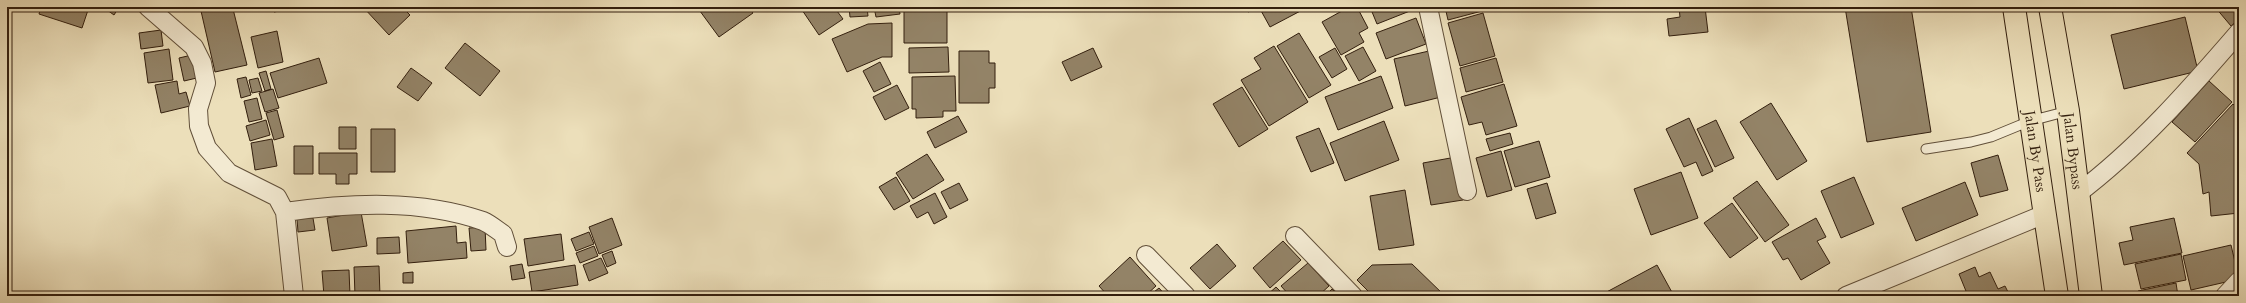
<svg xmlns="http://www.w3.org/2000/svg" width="2246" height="303" viewBox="0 0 2246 303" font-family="Cardo,serif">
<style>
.building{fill:#938367;stroke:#331f0e}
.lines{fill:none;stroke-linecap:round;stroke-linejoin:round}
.lane-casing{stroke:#614f39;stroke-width:11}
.street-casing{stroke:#614f39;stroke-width:20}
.highway-casing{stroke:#331f0e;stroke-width:24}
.lane{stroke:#f3ead2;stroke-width:9}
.street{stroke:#f3ead2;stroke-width:18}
.highway{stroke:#ecdfba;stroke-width:22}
.labels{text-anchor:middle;stroke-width:3;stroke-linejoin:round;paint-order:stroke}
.street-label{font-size:15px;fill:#331f0e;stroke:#f3ead2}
</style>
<rect width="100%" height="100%" fill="#ecdfba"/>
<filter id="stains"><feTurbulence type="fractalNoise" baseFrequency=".005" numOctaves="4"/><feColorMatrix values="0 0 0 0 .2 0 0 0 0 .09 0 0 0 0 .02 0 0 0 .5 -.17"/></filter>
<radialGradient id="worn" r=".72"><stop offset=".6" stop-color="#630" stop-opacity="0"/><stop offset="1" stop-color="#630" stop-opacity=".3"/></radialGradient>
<path class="building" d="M 41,7 L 89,7 L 82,28 L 39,14 Z
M 103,7 L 119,7 L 114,15 Z
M 218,7 L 227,7 L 228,10 L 233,9 L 247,65 L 215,72 L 201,11 Z
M 273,7 L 295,7 L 295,8 L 274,12 Z
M 363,7 L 402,7 L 410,15 L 389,35 Z
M 697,7 L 748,7 L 753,13 L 719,37 Z
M 800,7 L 834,7 L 843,19 L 819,35 Z
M 849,7 L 867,7 L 868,16 L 850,17 Z
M 874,7 L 899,7 L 900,14 L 876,17 Z
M 1246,7 L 1259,7 L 1248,12 Z
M 1259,7 L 1308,7 L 1270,27 Z
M 1349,7 L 1357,7 L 1368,28 L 1359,33 L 1364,42 L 1341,55 L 1322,22 Z
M 1370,7 L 1420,7 L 1377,24 Z
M 1445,7 L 1481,7 L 1482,11 L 1448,20 Z
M 1679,7 L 1705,7 L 1708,32 L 1669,36 L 1667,19 L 1680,17 Z
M 1845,7 L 1911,7 L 1931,132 L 1867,142 Z
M 2215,7 L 2239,7 L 2239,19 L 2231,26 Z
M 904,8 L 947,8 L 947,43 L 904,43 Z
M 1483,13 L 1495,56 L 1460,66 L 1448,23 Z
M 2185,17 L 2198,71 L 2124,89 L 2111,35 Z
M 1416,18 L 1426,44 L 1386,59 L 1376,33 Z
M 892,23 L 892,57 L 882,57 L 847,72 L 832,39 L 868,24 Z
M 161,30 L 163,46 L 141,49 L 139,33 Z
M 277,31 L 283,62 L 258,68 L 251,37 Z
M 1299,33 L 1331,85 L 1309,98 L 1277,46 Z
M 465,43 L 500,71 L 480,96 L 445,68 Z
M 1274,46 L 1308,102 L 1269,126 L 1241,80 L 1261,69 L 1254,58 Z
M 948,47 L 949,72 L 909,73 L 909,48 Z
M 1363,47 L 1376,71 L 1359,81 L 1345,56 Z
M 1093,48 L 1102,67 L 1071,81 L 1062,62 Z
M 1335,48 L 1347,69 L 1332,78 L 1319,57 Z
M 169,49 L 173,80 L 148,83 L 144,53 Z
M 959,51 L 989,51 L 989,63 L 995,63 L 995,88 L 989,88 L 989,103 L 959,103 Z
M 1429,51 L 1441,97 L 1405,106 L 1394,59 Z
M 196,54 L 201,77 L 184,81 L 179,58 Z
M 319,58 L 327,83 L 278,98 L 270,73 Z
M 1496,58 L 1503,82 L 1466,92 L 1460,68 Z
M 880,62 L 891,84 L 874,92 L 863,71 Z
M 411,68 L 432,83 L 418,101 L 397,87 Z
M 266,71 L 271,89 L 265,91 L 259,73 Z
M 955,76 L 956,111 L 943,111 L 943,117 L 916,118 L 916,109 L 912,109 L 912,77 Z
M 1381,76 L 1393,108 L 1338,130 L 1325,97 Z
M 246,77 L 251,95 L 241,98 L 237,79 Z
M 258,78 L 262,91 L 252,93 L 249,80 Z
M 177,81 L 179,94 L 186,92 L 190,106 L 161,113 L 155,85 Z
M 2209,81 L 2232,102 L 2195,142 L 2172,122 Z
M 1504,84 L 1517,126 L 1486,135 L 1482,122 L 1469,125 L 1461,97 Z
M 897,85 L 909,108 L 885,120 L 873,97 Z
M 1242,87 L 1268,129 L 1239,147 L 1213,104 Z
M 273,89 L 279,108 L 265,112 L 259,93 Z
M 257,98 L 262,119 L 249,122 L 244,101 Z
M 1771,103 L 1807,161 L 1777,180 L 1740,122 Z
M 2233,104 L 2239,110 L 2239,213 L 2211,216 L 2209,192 L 2203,194 L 2199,164 L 2187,153 Z
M 277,110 L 284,137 L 274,140 L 266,113 Z
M 958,116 L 967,132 L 935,148 L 927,132 Z
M 1689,118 L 1713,171 L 1702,176 L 1696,162 L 1684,167 L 1666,129 Z
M 266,120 L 270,135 L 250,141 L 246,126 Z
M 1716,120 L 1734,158 L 1715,167 L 1697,129 Z
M 1384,121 L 1399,160 L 1345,181 L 1330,143 Z
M 339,127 L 356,127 L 356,149 L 339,149 Z
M 1319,128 L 1334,163 L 1311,172 L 1296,137 Z
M 371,129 L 395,129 L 395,172 L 371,172 Z
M 1510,133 L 1513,144 L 1490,151 L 1486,139 Z
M 272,139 L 277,166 L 255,170 L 251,143 Z
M 1539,141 L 1550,177 L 1515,187 L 1504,151 Z
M 294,146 L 313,146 L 313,174 L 294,174 Z
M 1501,151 L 1512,190 L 1487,197 L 1476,158 Z
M 319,153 L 357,153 L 357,174 L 349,174 L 349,184 L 336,184 L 336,174 L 319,174 Z
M 927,154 L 944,180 L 913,199 L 896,173 Z
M 1998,155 L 2008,190 L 1980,197 L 1971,163 Z
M 1456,157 L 1463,200 L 1431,205 L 1423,163 Z
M 1681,172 L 1698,218 L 1651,235 L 1634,189 Z
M 896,177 L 910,201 L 894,210 L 879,187 Z
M 1854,177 L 1874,224 L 1841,238 L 1821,191 Z
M 1757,181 L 1789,225 L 1765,242 L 1733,198 Z
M 1965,182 L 1978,215 L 1916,241 L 1902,208 Z
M 959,183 L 968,200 L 950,209 L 941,192 Z
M 1547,183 L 1556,213 L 1536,219 L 1527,189 Z
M 1405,190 L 1414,245 L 1379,250 L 1370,196 Z
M 935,193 L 947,217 L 934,224 L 928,212 L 917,218 L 910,206 Z
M 1732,203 L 1758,238 L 1730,258 L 1704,223 Z
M 361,212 L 367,246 L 332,251 L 327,218 Z
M 313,218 L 315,230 L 298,232 L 297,219 Z
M 612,218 L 622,245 L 599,254 L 589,227 Z
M 1816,218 L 1826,237 L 1817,241 L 1830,263 L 1801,280 L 1788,258 L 1783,260 L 1772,242 Z
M 2174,218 L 2182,253 L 2124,265 L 2119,243 L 2133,240 L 2130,227 Z
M 456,226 L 457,243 L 466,242 L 467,258 L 408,263 L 406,231 Z
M 485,227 L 486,250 L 471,251 L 469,228 Z
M 589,232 L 594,244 L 576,251 L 571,239 Z
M 561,234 L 564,260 L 528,266 L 524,239 Z
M 399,237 L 400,253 L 377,254 L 377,238 Z
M 1283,241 L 1301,260 L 1270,288 L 1253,268 Z
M 1217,244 L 1236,266 L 1210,289 L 1190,268 Z
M 2231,245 L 2239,279 L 2191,290 L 2183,256 Z
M 594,246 L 598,256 L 580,263 L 576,253 Z
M 612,251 L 616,263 L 607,267 L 602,255 Z
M 2181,254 L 2186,280 L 2141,289 L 2135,264 Z
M 1130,257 L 1156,286 L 1145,296 L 1108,296 L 1099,286 Z
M 601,258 L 608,273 L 589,281 L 583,265 Z
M 1308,263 L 1329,286 L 1318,296 L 1290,296 L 1281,286 Z
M 522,264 L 525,278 L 512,280 L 510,266 Z
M 1412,264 L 1445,296 L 1373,296 L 1357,280 L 1372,265 Z
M 575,265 L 578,285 L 532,292 L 529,272 Z
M 1657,265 L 1674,296 L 1601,295 Z
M 379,266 L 380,296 L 355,296 L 354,267 Z
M 1975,267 L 1979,277 L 1990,272 L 1998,289 L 2005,286 L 2010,296 L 1968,296 L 1959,274 Z
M 349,270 L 350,296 L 324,296 L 322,271 Z
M 413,272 L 413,283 L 403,283 L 403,273 Z
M 2176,283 L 2178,296 L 2139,296 L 2138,291 Z
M 1276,287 L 1285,296 L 1266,296 Z
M 1159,288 L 1166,296 L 1149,296 Z
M 1332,289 L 1339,296 L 1325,296 Z"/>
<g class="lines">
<defs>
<path id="lane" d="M 1926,149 L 1971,142 L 1991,137 L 2030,121 L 2068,111"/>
<path id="street" d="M 148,7 L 194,47 L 202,63 L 206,83 L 198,109 L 199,126 L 207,148 L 229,173 L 277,197 L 285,212 C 349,203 420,199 483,221 C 490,224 497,230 503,234 L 507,247
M 1428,7 L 1467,191
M 2077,194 C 2138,148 2189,90 2239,32
M 285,212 L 294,296
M 1295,236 L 1353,296
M 1146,255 L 1186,296
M 1846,296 L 2045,214
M 2225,296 L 2239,281"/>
<g id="highway">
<path id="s1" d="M 2014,7 L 2057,296"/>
<path id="s2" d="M 2050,7 L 2068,111 L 2091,296"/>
</g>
</defs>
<use href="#lane" class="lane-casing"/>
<use href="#street" class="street-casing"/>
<use href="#highway" class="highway-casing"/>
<use href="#lane" class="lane"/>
<use href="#street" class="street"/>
<use href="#highway" class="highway"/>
</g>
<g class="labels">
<g class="street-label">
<text dy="5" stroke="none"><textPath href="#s2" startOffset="146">Jalan Bypass</textPath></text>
<text dy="5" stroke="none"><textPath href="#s1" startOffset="146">Jalan By Pass</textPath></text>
</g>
</g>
<rect width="2246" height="303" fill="none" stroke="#ecdfba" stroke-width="24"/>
<rect x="8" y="8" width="2230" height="287" fill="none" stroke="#331f0e" stroke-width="2"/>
<rect x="12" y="12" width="2222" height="279" fill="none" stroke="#331f0e"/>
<rect width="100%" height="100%" filter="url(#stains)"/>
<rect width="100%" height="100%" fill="url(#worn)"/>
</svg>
